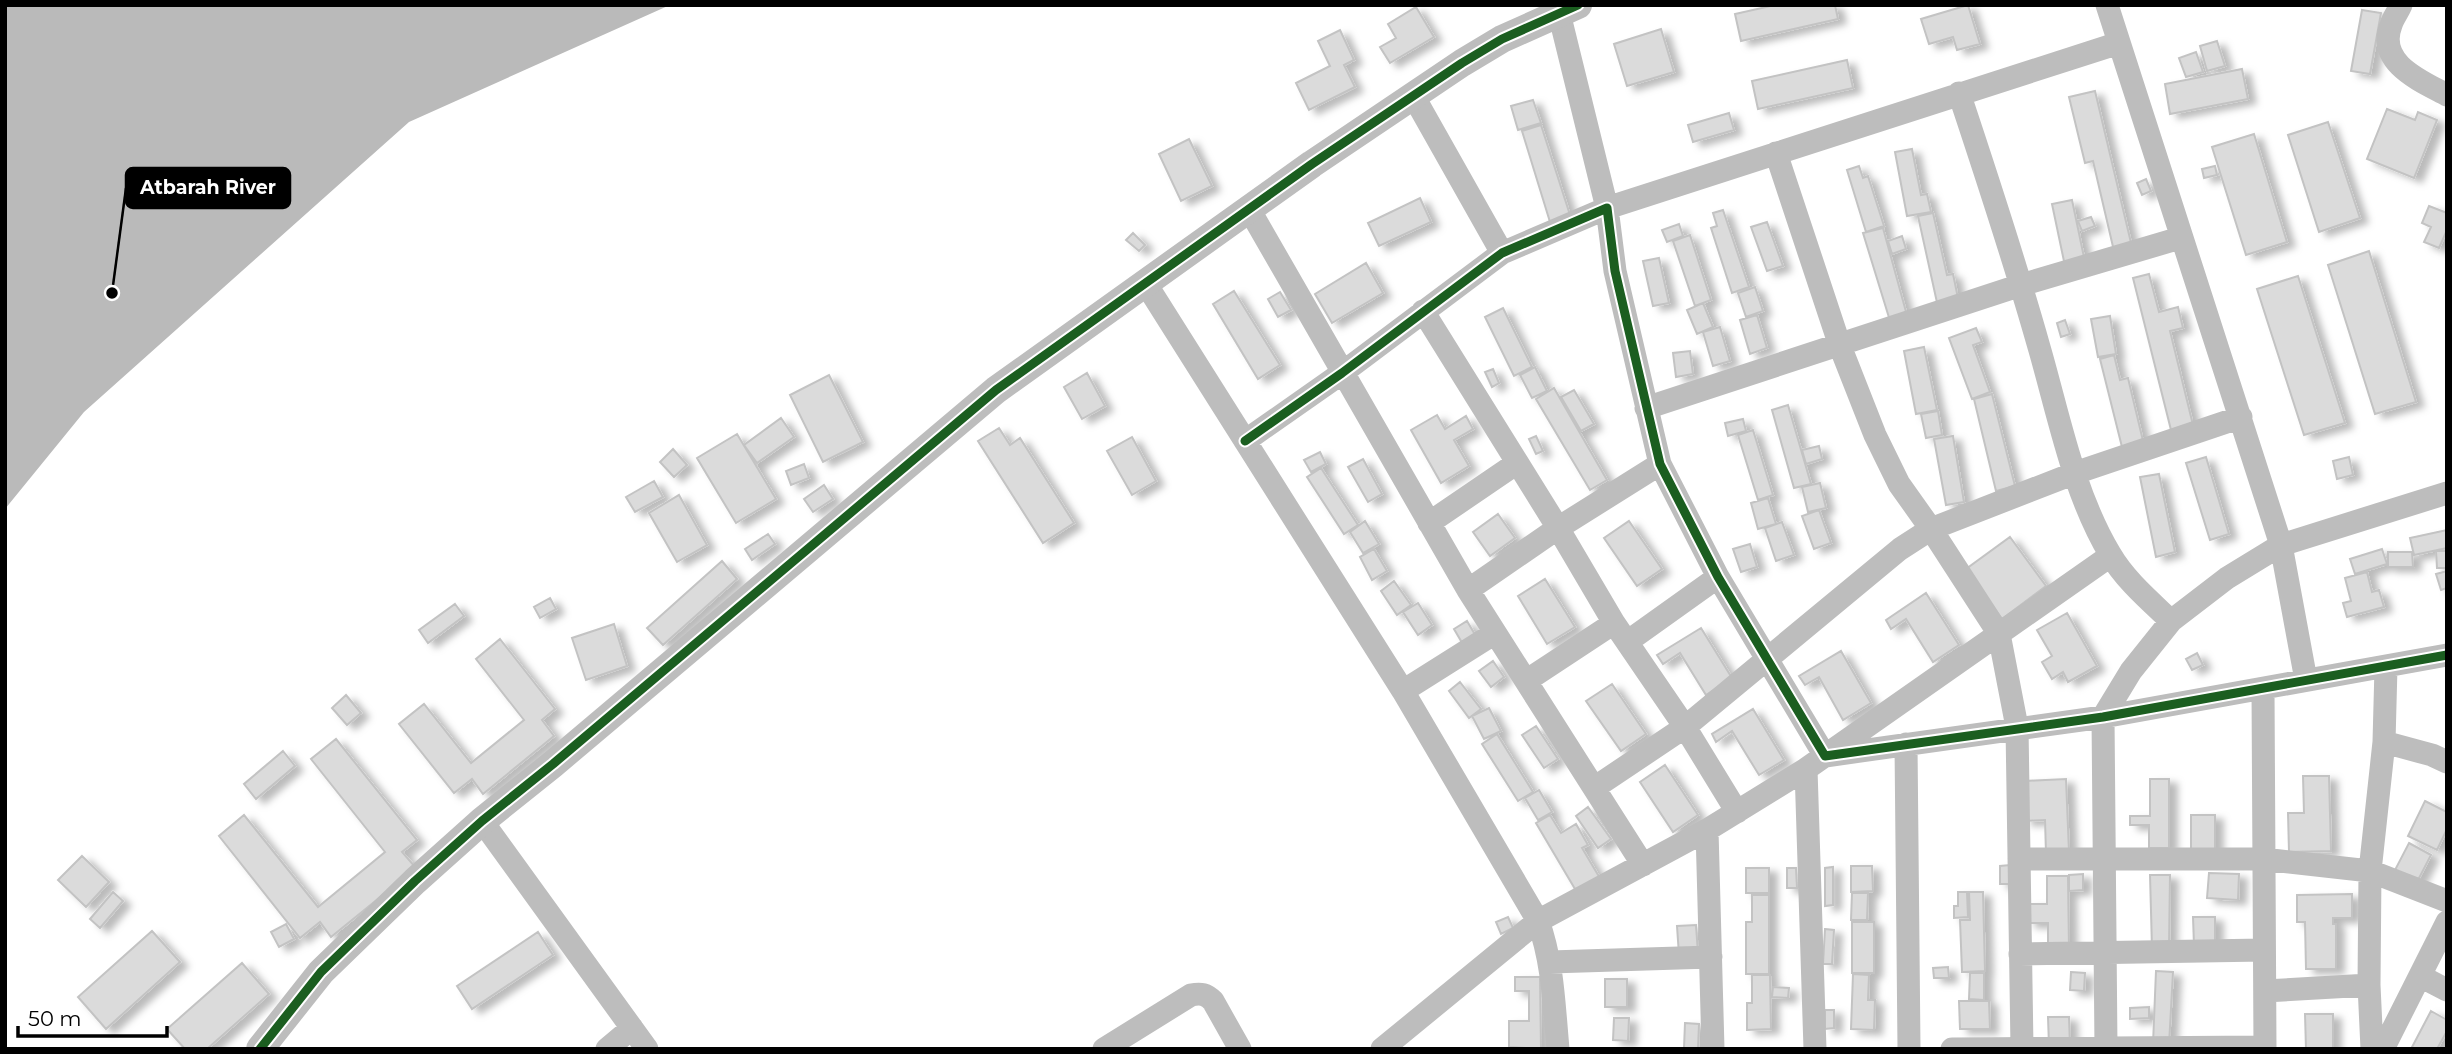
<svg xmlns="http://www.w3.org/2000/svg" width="2452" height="1054" viewBox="0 0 2452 1054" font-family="Montserrat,sans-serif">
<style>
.water{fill:#bababa}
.building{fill:#dbdbdb;stroke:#c3c3c3;stroke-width:2;filter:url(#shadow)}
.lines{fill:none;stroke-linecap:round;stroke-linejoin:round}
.minor{stroke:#bdbdbd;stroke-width:23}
.tertiary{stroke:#bdbdbd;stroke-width:28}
.cycleway-casing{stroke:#fff;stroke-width:13}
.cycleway{stroke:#1b5e20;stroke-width:9}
.leader{fill:none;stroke:#000;stroke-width:2.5}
.callout-dot{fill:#000;stroke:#fff;stroke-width:2.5}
.callout{fill:#000;stroke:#000;stroke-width:2.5}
.callout-label{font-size:19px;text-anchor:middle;font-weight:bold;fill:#fff}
</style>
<defs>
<filter id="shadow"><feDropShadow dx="8" dy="4.5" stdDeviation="3.5" flood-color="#0004"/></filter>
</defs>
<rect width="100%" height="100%" fill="#fff"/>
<path class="water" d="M 5,5 L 670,5 L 409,122 L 84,412 L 5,509 Z"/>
<path class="building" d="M 1775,5 L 1835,5 L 1838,19 L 1741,41 L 1735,14 Z
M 1968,5 L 1980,44 L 1957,50 L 1953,37 L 1929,44 L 1921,19 Z
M 1416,7 L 1434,37 L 1390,63 L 1380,47 L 1396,38 L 1388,24 Z
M 2362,10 L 2381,13 L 2370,74 L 2351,71 Z
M 1661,29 L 1674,72 L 1627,86 L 1614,44 Z
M 1340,30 L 1354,60 L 1344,65 L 1355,87 L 1309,110 L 1296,83 L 1330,66 L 1318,41 Z
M 2217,41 L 2225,66 L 2207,71 L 2200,46 Z
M 2196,52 L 2203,72 L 2186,77 L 2179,58 Z
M 1847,60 L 1853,88 L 1758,109 L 1752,81 Z
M 2242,69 L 2248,99 L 2170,114 L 2165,84 Z
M 2095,91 L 2132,247 L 2114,251 L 2093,161 L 2085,163 L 2069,97 Z
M 1533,100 L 1541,123 L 1518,130 L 1511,106 Z
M 2387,109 L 2415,120 L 2418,112 L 2437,120 L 2414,178 L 2367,159 Z
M 1729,113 L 1734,130 L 1693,142 L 1688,125 Z
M 2328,122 L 2360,218 L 2319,232 L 2288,135 Z
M 1541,125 L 1570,215 L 1550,222 L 1522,131 Z
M 2254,134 L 2287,242 L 2246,255 L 2212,147 Z
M 1189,139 L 1212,186 L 1181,201 L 1159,154 Z
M 1912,149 L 1921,195 L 1927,194 L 1931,212 L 1907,216 L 1895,152 Z
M 1859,166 L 1863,178 L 1868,176 L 1884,226 L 1866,232 L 1847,170 Z
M 2215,166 L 2217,175 L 2204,178 L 2202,169 Z
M 2146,179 L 2151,191 L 2142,195 L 2137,183 Z
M 1420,198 L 1431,222 L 1379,246 L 1368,223 Z
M 2072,200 L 2085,262 L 2065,266 L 2052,204 Z
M 2429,206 L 2447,213 L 2447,230 L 2439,248 L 2424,242 L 2431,227 L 2422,223 Z
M 1723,210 L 1749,287 L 1732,293 L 1711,228 L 1717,226 L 1713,213 Z
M 1933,213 L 1947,275 L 1953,274 L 1959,303 L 1938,307 L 1918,216 Z
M 2091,217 L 2095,226 L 2082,231 L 2078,221 Z
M 1767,222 L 1783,266 L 1767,271 L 1751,227 Z
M 1679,224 L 1683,236 L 1667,242 L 1662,230 Z
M 1883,228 L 1908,319 L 1891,324 L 1863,233 Z
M 1133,233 L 1145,245 L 1139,251 L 1126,240 Z
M 1690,235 L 1711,300 L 1695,306 L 1673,241 Z
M 1902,236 L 1906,249 L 1892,254 L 1888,241 Z
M 2369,251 L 2416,402 L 2375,414 L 2328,265 Z
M 1659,258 L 1669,303 L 1653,306 L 1643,261 Z
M 1366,263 L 1383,293 L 1332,323 L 1315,294 Z
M 2149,274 L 2159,312 L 2178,307 L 2183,328 L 2170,331 L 2194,429 L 2172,434 L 2133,278 Z
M 2298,276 L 2345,423 L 2304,435 L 2257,289 Z
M 1755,287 L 1763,311 L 1746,317 L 1738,293 Z
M 1234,291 L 1280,365 L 1258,379 L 1213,304 Z
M 1280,292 L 1291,310 L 1278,317 L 1268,299 Z
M 1703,303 L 1713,327 L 1697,334 L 1687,310 Z
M 1503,308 L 1532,367 L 1514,376 L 1485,317 Z
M 1757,315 L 1767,348 L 1750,354 L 1740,320 Z
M 2110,316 L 2116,354 L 2098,357 L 2091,319 Z
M 2065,320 L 2070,334 L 2061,337 L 2057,323 Z
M 1720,327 L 1730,361 L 1713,366 L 1703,332 Z
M 1976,328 L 1982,342 L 1973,345 L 1990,392 L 1972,399 L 1949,338 Z
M 1924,347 L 1937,410 L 1916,414 L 1904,351 Z
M 1690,351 L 1693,374 L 1676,377 L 1673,353 Z
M 2114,355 L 2120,380 L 2128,378 L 2144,445 L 2123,451 L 2100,359 Z
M 1535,367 L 1547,391 L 1532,398 L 1520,375 Z
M 1493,369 L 1499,383 L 1492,387 L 1485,372 Z
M 1087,373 L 1105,406 L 1082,419 L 1064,387 Z
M 829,375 L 863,442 L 823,462 L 790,395 Z
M 1554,388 L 1607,480 L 1590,490 L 1536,399 Z
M 1574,390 L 1594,424 L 1581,431 L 1561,397 Z
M 1992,394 L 2015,486 L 1996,491 L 1974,399 Z
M 1788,405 L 1811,484 L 1794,488 L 1772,410 Z
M 1938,411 L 1942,435 L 1926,438 L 1921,414 Z
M 1437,415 L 1445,429 L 1466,416 L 1473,429 L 1454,440 L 1469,466 L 1441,483 L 1411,430 Z
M 781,418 L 794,437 L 757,463 L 744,445 Z
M 1743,419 L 1746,431 L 1728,436 L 1725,423 Z
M 999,428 L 1010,445 L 1020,438 L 1074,523 L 1043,543 L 978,441 Z
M 1753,430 L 1773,495 L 1758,500 L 1738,435 Z
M 737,434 L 776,499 L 736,523 L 697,458 Z
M 1536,436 L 1543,451 L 1536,454 L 1529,439 Z
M 1953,436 L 1964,502 L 1946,505 L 1934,439 Z
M 1132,437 L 1156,481 L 1132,495 L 1107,451 Z
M 1819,446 L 1822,459 L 1806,464 L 1802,450 Z
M 673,449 L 687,465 L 674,477 L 660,462 Z
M 1320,452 L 1326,464 L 1311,472 L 1304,460 Z
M 2206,457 L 2229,534 L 2210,540 L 2186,463 Z
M 2349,457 L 2353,475 L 2337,479 L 2333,461 Z
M 1363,459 L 1382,494 L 1368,502 L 1348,467 Z
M 804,464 L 809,478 L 791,485 L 786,471 Z
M 1321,468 L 1358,525 L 1344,534 L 1307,477 Z
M 2159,474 L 2175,552 L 2156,557 L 2140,477 Z
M 654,481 L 663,497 L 635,512 L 626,497 Z
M 1820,483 L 1826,508 L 1808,512 L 1802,487 Z
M 824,485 L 833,499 L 813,512 L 804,499 Z
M 679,495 L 707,545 L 677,562 L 649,513 Z
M 1768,498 L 1776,524 L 1758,529 L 1751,503 Z
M 1819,510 L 1831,543 L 1814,549 L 1802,516 Z
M 1498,514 L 1515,538 L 1490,556 L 1473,532 Z
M 1365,521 L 1379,544 L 1363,553 L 1350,532 Z
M 1629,521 L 1662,569 L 1637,586 L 1604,538 Z
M 1782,522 L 1794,555 L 1776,561 L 1765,528 Z
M 2447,530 L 2447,548 L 2414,555 L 2410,538 Z
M 768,534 L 775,544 L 752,560 L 745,549 Z
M 2010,537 L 2046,586 L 2002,619 L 1966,569 Z
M 1750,544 L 1757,567 L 1741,572 L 1733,549 Z
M 1374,549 L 1387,571 L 1372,580 L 1360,557 Z
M 2382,549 L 2387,564 L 2355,574 L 2350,559 Z
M 2436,551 L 2447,551 L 2447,568 L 2437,568 Z
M 2388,552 L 2412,552 L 2413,567 L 2388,567 Z
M 722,561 L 737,579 L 663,645 L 647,628 Z
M 2447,571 L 2447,588 L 2441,590 L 2436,574 Z
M 2367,572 L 2372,592 L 2379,590 L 2384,607 L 2347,617 L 2343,603 L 2351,601 L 2345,578 Z
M 1545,579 L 1575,627 L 1547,644 L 1518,596 Z
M 1394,581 L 1411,605 L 1397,615 L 1381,591 Z
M 1926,593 L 1959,645 L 1933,662 L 1906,619 L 1891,629 L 1886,620 Z
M 550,598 L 556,609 L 540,618 L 534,607 Z
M 1418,603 L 1432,625 L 1418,635 L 1403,612 Z
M 455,604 L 464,616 L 428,643 L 419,630 Z
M 2067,613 L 2097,666 L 2068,682 L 2063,672 L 2052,679 L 2042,662 L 2052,656 L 2037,630 Z
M 1467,621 L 1477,638 L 1464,646 L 1454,629 Z
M 614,624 L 627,666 L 586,680 L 572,638 Z
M 1701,628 L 1732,678 L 1706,695 L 1680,653 L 1663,664 L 1657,655 Z
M 500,639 L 555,709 L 542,720 L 554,736 L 483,794 L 472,779 L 454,793 L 399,724 L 424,704 L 471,763 L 524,720 L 476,659 Z
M 1841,651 L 1871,703 L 1843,720 L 1819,677 L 1805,685 L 1799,676 Z
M 2197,653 L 2203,665 L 2192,670 L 2186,659 Z
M 1493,661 L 1504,677 L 1491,687 L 1479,671 Z
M 1460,682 L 1481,709 L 1469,718 L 1449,691 Z
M 1612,684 L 1646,734 L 1621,751 L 1586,701 Z
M 346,695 L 361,713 L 347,725 L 332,708 Z
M 1489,708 L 1501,731 L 1484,739 L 1472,716 Z
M 1753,709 L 1784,760 L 1759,775 L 1732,731 L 1716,742 L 1712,734 Z
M 1536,726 L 1558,759 L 1544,768 L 1522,735 Z
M 1497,734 L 1533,792 L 1518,801 L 1482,744 Z
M 336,739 L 417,840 L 402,852 L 416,868 L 331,937 L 320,922 L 300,938 L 219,836 L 244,815 L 318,907 L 385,852 L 311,759 Z
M 283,751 L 295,766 L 256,799 L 244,784 Z
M 1665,765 L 1698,815 L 1673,832 L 1640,782 Z
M 2303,776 L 2329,776 L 2331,851 L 2289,852 L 2288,813 L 2304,813 Z
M 2066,779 L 2069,852 L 2046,853 L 2045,820 L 2024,821 L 2025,781 Z
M 2150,779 L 2169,779 L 2169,848 L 2149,848 L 2149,825 L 2130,825 L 2130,816 L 2150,816 Z
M 1539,790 L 1552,812 L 1538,820 L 1525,798 Z
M 2425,801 L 2447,812 L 2447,829 L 2437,850 L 2408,836 Z
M 1588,807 L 1611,839 L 1598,848 L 1576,816 Z
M 1550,815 L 1561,833 L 1576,824 L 1588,845 L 1582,848 L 1601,880 L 1578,894 L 1536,823 Z
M 2191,815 L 2215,815 L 2215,851 L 2191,851 Z
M 2409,843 L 2431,855 L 2417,882 L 2395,870 Z
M 82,856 L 109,882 L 86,907 L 58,880 Z
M 2010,865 L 2011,884 L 2000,884 L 2000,866 Z
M 1851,866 L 1872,866 L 1873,891 L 1851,892 Z
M 1833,867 L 1833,905 L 1825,906 L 1825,868 Z
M 1746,868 L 1769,868 L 1769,893 L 1746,893 Z
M 1787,868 L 1796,868 L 1797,888 L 1787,888 Z
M 2209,873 L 2239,874 L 2238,900 L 2207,898 Z
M 2083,874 L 2083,890 L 2069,891 L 2069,875 Z
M 2150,875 L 2170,875 L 2169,948 L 2152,948 Z
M 2047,876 L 2068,876 L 2069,949 L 2048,949 L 2048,923 L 2028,923 L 2027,904 L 2047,904 Z
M 113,892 L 123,901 L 100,928 L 90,919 Z
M 1958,892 L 1967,892 L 1968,917 L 1954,918 L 1954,906 L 1958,906 Z
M 1969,892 L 1983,892 L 1985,971 L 1962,972 L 1960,920 L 1970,920 Z
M 1852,893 L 1868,893 L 1867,920 L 1851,920 Z
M 2352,894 L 2352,918 L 2333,918 L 2333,924 L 2336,924 L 2336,969 L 2306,969 L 2305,922 L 2297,922 L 2297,895 Z
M 1752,895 L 1769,895 L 1769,974 L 1746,974 L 1746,922 L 1752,922 Z
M 1508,917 L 1513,928 L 1501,934 L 1496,922 Z
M 2193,917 L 2215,917 L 2215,945 L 2194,945 Z
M 1852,922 L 1874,922 L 1874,973 L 1852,973 Z
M 286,924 L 294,939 L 279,947 L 271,932 Z
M 1696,925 L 1698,954 L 1679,955 L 1677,926 Z
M 1825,929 L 1834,930 L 1832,964 L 1823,964 Z
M 152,931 L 180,962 L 106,1029 L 78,997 Z
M 538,932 L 553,955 L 472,1009 L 457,986 Z
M 242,963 L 269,994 L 207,1049 L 185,1049 L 167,1029 Z
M 1948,967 L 1949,978 L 1934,978 L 1933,968 Z
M 2156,971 L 2173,972 L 2169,1045 L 2153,1044 Z
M 2071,972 L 2085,973 L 2084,991 L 2070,990 Z
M 1970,973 L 1984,973 L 1984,1000 L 1969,999 Z
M 1853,974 L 1869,975 L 1868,1000 L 1875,1000 L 1874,1030 L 1851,1029 Z
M 1752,975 L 1770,975 L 1771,1029 L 1747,1030 L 1747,1003 L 1752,1003 Z
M 1515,977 L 1540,977 L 1541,1049 L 1509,1047 L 1509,1021 L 1529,1021 L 1529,991 L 1515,991 Z
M 1605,979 L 1627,979 L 1627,1007 L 1605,1007 Z
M 1773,987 L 1789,988 L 1788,998 L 1772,997 Z
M 1959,1001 L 1989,1001 L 1990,1029 L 1960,1029 Z
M 2149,1007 L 2149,1018 L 2130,1019 L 2130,1008 Z
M 1825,1010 L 1834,1010 L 1834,1028 L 1825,1029 Z
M 2431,1011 L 2447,1020 L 2447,1031 L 2437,1049 L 2411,1049 Z
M 2305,1014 L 2333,1014 L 2333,1049 L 2306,1049 Z
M 2048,1017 L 2069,1017 L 2070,1046 L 2049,1046 Z
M 1614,1018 L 1629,1018 L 1628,1041 L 1613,1040 Z
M 1685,1023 L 1699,1024 L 1698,1049 L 1684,1048 Z"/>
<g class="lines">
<path class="minor" d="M 2107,5 L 2281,545 L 2306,680
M 2401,5 C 2398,12 2393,18 2391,25 C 2376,63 2421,81 2447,95
M 1559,13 L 1607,208 L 2119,43
M 1959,93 C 1987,177 2015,262 2039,347 C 2059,416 2073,492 2110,554 C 2125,580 2150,601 2171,621
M 1414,97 L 1502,253
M 1776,153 L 1840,346 L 1875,435 L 1899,484 L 1931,529 L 1999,634 L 2017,727 L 2022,1048
M 1249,209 L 1468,590 L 1643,865
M 1146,284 L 1403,691 L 1538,921 C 1553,962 1554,1006 1558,1049
M 1423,311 L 1558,528 L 1614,623
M 1646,408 L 2021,285 L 2180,238
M 1245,441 L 1342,373 L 1502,253 L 1607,208 L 1615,271 L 1660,464 L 1718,577 L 1825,756 L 2103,717 L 2447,655
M 1429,523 L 1517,463
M 1468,590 L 1558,528 L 1660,464
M 1627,642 L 1718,577
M 1526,681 L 1614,623 L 1685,727 L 1737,812
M 2263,689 L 2265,1049
M 1403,691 L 1495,633
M 2384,742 L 2432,755 L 2447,762
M 1906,744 L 1909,1049
M 1806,769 L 1815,1049
M 1594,788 L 1685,727 L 1900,549 L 1931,529 L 2075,473 L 2241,417
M 482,821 L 647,1049
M 1707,830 L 1713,1049
M 2019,859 L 2263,859 L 2370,871 L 2447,901
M 2020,954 L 2264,950
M 1550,962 L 1711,957
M 2420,976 L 2447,990
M 2265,991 L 2369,985
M 607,1049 L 632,1028
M 1104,1049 L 1191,995 C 1201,993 1206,994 1213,1001 L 1240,1049
M 1382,1049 L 1538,921 L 1707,830 L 1806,769 L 2110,556
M 1952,1049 L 2265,1047
M 2106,1049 L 2103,717 L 2131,671 L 2171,621 L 2227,578 L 2281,545 L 2447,493
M 2372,1049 L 2369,985 L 2370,871 L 2384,742 L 2386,667
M 2383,1049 L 2447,922"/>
<path class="tertiary" d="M 260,1049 L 321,972 L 415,881 L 482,821 L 553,764 L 996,390 L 1312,164 L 1462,63 L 1502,39 L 1578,5"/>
<defs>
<path id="cycleway" d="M 1245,441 L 1342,373 L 1502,253 L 1607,208 L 1615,271 L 1660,464 L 1718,577 L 1825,756 L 2103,717 L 2447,655
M 260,1049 L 321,972 L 415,881 L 482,821 L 553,764 L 996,390 L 1312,164 L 1462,63 L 1502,39 L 1578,5"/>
</defs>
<use href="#cycleway" class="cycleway-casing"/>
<use href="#cycleway" class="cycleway"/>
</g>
<path class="leader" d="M112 293L126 188"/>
<circle class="callout-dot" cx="112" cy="293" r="7"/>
<rect class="callout" x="126" y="168" width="164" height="40" rx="7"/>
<g class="callout-label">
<text x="208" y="194">Atbarah River</text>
</g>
<rect width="2452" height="1054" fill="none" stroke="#000000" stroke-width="14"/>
<path d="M18 1026v10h149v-10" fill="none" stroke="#000000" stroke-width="3.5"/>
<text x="28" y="1026" font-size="21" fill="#000000" stroke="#ffffff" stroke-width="5" paint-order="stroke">50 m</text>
</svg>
